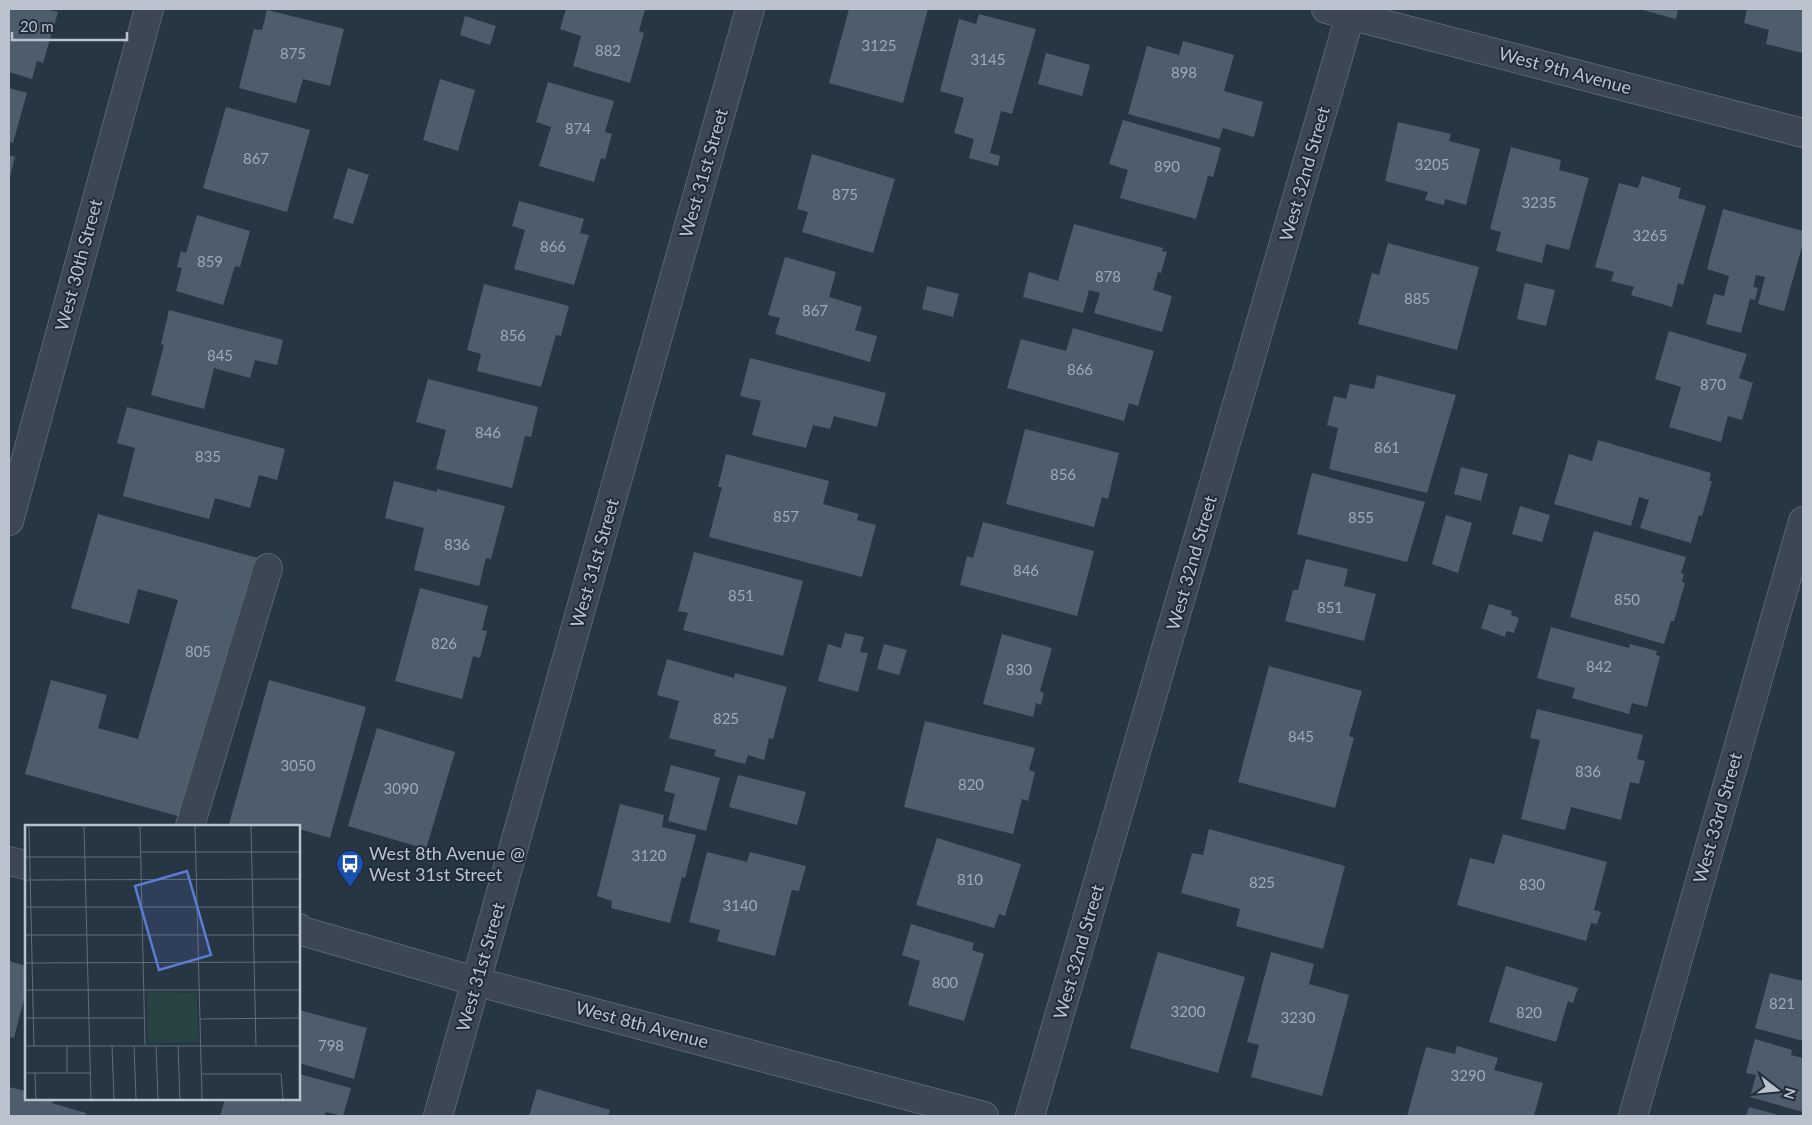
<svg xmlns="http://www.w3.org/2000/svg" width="1812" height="1125" viewBox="0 0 1812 1125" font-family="Lato,sans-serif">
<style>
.building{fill:#4e5d6c}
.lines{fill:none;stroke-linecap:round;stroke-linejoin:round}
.minor-casing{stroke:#5a6570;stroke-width:30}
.minor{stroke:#3c4753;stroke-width:28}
.labels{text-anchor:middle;stroke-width:4;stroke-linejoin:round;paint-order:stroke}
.number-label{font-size:15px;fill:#9ea9b5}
.street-label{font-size:18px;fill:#b9c2cd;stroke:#202c39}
.poi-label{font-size:18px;fill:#b9c2cd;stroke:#202c39;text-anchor:start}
.inset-road{fill:none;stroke:#616e7a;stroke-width:1}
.view{fill:#5b7cd4;fill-opacity:0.15;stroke:#5b7cd4;stroke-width:2.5}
.inset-edge{fill:none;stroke:#b9c2cd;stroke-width:2.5}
</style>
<rect width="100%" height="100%" fill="#273643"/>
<path class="building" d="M 9,9 L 46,9 L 58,12 L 43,63 L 37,61 L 32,79 L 9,72 Z
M 566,9 L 645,9 L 639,31 L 644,33 L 630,83 L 573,66 L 581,36 L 560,29 Z
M 849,9 L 928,9 L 903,103 L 829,83 Z
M 1639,9 L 1678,9 L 1676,19 Z
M 1747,9 L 1803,9 L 1803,53 L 1766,44 L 1769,30 L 1744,23 Z
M 267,10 L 344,29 L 330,86 L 303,79 L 296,103 L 239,88 L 254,29 L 262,30 Z
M 979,14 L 1036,29 L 1012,114 L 1001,111 L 990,153 L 1000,156 L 998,166 L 969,158 L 974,139 L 954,133 L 964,98 L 940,91 L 959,19 L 976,24 Z
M 465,16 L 496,26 L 490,45 L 460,35 Z
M 1183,41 L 1234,55 L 1224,91 L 1263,102 L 1254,137 L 1223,128 L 1219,139 L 1128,114 L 1147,46 L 1179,55 Z
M 1046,53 L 1090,65 L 1082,96 L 1038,84 Z
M 440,79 L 475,90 L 458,151 L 423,140 Z
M 548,82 L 614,101 L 605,132 L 612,134 L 605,159 L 601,158 L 594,182 L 539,166 L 551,127 L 536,122 Z
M 9,88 L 27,93 L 13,143 L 9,142 Z
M 226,107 L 310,130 L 287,212 L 203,188 Z
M 1123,120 L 1221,148 L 1213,177 L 1208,176 L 1196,219 L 1120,198 L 1128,170 L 1109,164 Z
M 1398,122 L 1451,134 L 1449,141 L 1480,149 L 1466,205 L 1445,199 L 1444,205 L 1425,200 L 1428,192 L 1385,181 Z
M 1511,147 L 1561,160 L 1559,170 L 1589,178 L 1569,250 L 1546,244 L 1542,263 L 1496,251 L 1501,232 L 1490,229 Z
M 812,154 L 895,179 L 873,253 L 802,232 L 808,212 L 797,209 Z
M 9,155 L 15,157 L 9,180 Z
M 348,168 L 369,175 L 353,224 L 333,218 Z
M 1642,176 L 1681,188 L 1678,198 L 1706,206 L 1683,285 L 1678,283 L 1672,307 L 1631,295 L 1634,287 L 1611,281 L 1614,272 L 1595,267 L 1619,183 L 1638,188 Z
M 519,201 L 584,219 L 580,233 L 589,235 L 574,285 L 514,269 L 525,230 L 512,226 Z
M 1723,209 L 1803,231 L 1803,243 L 1784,311 L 1758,304 L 1765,277 L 1756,275 L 1753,287 L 1758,288 L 1755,300 L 1750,299 L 1741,333 L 1706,324 L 1714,294 L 1724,296 L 1729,276 L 1707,269 Z
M 197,215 L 250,231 L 240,267 L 235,266 L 223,305 L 176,291 L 182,268 L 177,267 L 181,251 L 186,253 Z
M 1074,224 L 1163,248 L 1162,251 L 1167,252 L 1161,273 L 1158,272 L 1153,290 L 1172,296 L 1162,332 L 1094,313 L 1100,293 L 1089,290 L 1083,313 L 1023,297 L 1029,272 L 1058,281 Z
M 1388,243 L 1479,267 L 1457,350 L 1358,324 L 1372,273 L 1379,275 Z
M 785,257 L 836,272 L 829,297 L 862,307 L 855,330 L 877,336 L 870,362 L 775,334 L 780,318 L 768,315 Z
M 1525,283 L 1555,290 L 1546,326 L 1517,319 Z
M 484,284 L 569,306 L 561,336 L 556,335 L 541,387 L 477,371 L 481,354 L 467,350 Z
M 927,286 L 959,294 L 953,317 L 922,309 Z
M 169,310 L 283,340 L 277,365 L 255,360 L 250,378 L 214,368 L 204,409 L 151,395 L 164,345 L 161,344 Z
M 1073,328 L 1154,351 L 1138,406 L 1129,403 L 1124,421 L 1007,388 L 1021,339 L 1066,351 Z
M 1669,331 L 1747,354 L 1739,378 L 1753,383 L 1742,420 L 1728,416 L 1721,442 L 1669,427 L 1681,387 L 1655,379 Z
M 750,358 L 886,393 L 877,427 L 834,416 L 830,429 L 813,425 L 806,448 L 752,435 L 761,401 L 740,396 Z
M 1377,375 L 1456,395 L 1427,493 L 1329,469 L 1338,428 L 1327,425 L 1334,396 L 1346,399 L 1350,384 L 1374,389 Z
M 428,379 L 538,407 L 531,437 L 525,436 L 512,488 L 436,469 L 446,430 L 416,422 Z
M 127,407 L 285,449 L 277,480 L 259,475 L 250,508 L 215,498 L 209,519 L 123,496 L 135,448 L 117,443 Z
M 1025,429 L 1119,453 L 1108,499 L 1102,497 L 1094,527 L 1006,504 Z
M 1598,440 L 1711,473 L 1709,481 L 1712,481 L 1702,516 L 1699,515 L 1691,543 L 1640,528 L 1649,500 L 1639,497 L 1631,526 L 1554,504 L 1569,454 L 1592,461 Z
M 726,454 L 829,481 L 823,504 L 859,514 L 857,520 L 876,525 L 862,577 L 709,537 L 722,487 L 718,487 Z
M 1461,467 L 1488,474 L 1481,501 L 1454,494 Z
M 1312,473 L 1425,502 L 1407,562 L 1297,534 Z
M 394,481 L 437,492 L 437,489 L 505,506 L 491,559 L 486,558 L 479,586 L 414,570 L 424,528 L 385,518 Z
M 1520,506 L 1550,515 L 1542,542 L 1512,534 Z
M 98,514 L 258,558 L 185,818 L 25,774 L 51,680 L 107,695 L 98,728 L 138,739 L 178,600 L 138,589 L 129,624 L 71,608 Z
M 1446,515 L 1472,523 L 1458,573 L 1432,564 Z
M 983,522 L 1094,551 L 1077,616 L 960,585 L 967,556 L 973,558 Z
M 1594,531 L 1686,557 L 1681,573 L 1684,574 L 1682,582 L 1685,583 L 1674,621 L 1671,621 L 1664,644 L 1570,617 Z
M 694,552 L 803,581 L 783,656 L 683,630 L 688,613 L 678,611 Z
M 1306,559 L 1348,569 L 1344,586 L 1376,594 L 1364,641 L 1285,621 L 1293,590 L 1298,590 Z
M 420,588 L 488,606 L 482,630 L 487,631 L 480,658 L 473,656 L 462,699 L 395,681 Z
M 1489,604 L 1512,611 L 1511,615 L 1519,618 L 1514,633 L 1506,631 L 1505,637 L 1481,628 Z
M 1551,627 L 1629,648 L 1630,644 L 1657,651 L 1656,655 L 1660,656 L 1647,707 L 1632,703 L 1629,714 L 1572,698 L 1575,688 L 1537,678 Z
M 845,633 L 864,637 L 860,652 L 868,653 L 858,692 L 818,681 L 828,644 L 841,648 Z
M 1002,634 L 1052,648 L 1040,691 L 1044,693 L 1041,705 L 1036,703 L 1033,717 L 983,704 Z
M 884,644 L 907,650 L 899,675 L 877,669 Z
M 667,659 L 734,678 L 735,673 L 787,687 L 773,739 L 769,738 L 764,760 L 748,755 L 745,764 L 714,756 L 716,750 L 669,738 L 679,701 L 657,695 Z
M 1269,666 L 1362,691 L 1349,736 L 1354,738 L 1335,808 L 1238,782 Z
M 269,680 L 366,707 L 330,838 L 299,829 L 299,826 L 236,826 L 229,824 Z
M 1537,709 L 1643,735 L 1637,759 L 1645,761 L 1639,784 L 1630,782 L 1621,820 L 1571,807 L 1565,830 L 1521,819 L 1540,740 L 1530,738 Z
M 925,721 L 1035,748 L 1029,770 L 1035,772 L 1028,801 L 1022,799 L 1013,834 L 904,807 Z
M 377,728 L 455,752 L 426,849 L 348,826 Z
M 671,765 L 720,778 L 706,831 L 668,821 L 675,794 L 664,791 Z
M 738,775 L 806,792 L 797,825 L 729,807 Z
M 620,804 L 664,815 L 662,827 L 696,835 L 685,878 L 682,877 L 670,923 L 611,908 L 612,901 L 597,896 Z
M 1209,829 L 1345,866 L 1323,949 L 1236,926 L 1240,909 L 1181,893 L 1192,853 L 1203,855 Z
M 1503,834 L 1607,862 L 1594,910 L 1601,912 L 1597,924 L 1591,923 L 1586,941 L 1457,905 L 1470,858 L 1494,864 Z
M 937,838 L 1021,864 L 1005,916 L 999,914 L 994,928 L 916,905 Z
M 707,852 L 747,862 L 750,852 L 806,866 L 799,891 L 792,890 L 775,956 L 717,941 L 720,930 L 689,922 Z
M 911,924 L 974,943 L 972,950 L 984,954 L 964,1021 L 908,1005 L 920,961 L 902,955 Z
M 1158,952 L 1245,977 L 1218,1073 L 1130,1048 Z
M 1271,952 L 1314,964 L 1309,984 L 1349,995 L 1322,1096 L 1251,1077 L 1259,1045 L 1247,1042 Z
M 9,961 L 26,966 L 26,991 L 14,1038 L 9,1037 Z
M 1506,966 L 1578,988 L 1573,1003 L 1568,1001 L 1556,1042 L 1489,1022 Z
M 1770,973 L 1803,981 L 1803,1041 L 1755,1028 Z
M 299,1010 L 367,1028 L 354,1079 L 299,1063 Z
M 1755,1039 L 1792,1050 L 1791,1055 L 1803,1058 L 1803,1112 L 1750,1097 L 1756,1075 L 1746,1073 Z
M 1457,1046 L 1498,1058 L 1494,1070 L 1543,1083 L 1534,1116 L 1407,1116 L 1426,1047 L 1455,1054 Z
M 299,1074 L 351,1088 L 343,1116 L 326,1112 L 324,1116 L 220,1116 L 225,1099 L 299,1099 Z
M 9,1087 L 26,1091 L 26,1099 L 53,1099 L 52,1103 L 86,1113 L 85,1116 L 9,1116 Z
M 537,1089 L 610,1110 L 608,1116 L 529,1116 Z
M 1749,1107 L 1782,1116 L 1746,1116 Z"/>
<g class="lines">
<defs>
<path id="minor" d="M 1326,9 L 1803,133
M 9,521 L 149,9
M 190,826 L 268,568
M 9,861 L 26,865
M 299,928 L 302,931 L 478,982 L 984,1116
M 438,1116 L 750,9
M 1030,1116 L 1352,9
M 1633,1116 L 1803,521"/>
</defs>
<use href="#minor" class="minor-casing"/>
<use href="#minor" class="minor"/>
</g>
<defs>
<symbol id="bus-pin" viewBox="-11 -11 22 30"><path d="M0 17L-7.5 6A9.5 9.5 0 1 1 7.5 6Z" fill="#1a4fb4" stroke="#202c39"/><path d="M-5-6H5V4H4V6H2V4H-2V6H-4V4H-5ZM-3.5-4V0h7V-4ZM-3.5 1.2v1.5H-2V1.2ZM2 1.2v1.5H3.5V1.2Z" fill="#fff"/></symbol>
</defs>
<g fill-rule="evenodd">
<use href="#bus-pin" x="334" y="848" width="32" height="43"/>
</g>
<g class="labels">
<g class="number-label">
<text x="879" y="51">3125</text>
<text x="608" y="56">882</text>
<text x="293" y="59">875</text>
<text x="988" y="65">3145</text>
<text x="1184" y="78">898</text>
<text x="578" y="134">874</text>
<text x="256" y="164">867</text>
<text x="1432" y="170">3205</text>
<text x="1167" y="172">890</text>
<text x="845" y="200">875</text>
<text x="1539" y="208">3235</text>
<text x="1650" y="241">3265</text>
<text x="553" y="252">866</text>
<text x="210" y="267">859</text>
<text x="1108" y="282">878</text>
<text x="1417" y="304">885</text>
<text x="815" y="316">867</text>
<text x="513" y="341">856</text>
<text x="220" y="361">845</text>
<text x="1080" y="375">866</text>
<text x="1713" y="390">870</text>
<text x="488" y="438">846</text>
<text x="1387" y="453">861</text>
<text x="208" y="462">835</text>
<text x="1063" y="480">856</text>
<text x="786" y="522">857</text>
<text x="1361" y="523">855</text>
<text x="457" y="550">836</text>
<text x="1026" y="576">846</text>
<text x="741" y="601">851</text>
<text x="1627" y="605">850</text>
<text x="1330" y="613">851</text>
<text x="444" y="649">826</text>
<text x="198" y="657">805</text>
<text x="1599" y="672">842</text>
<text x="1019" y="675">830</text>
<text x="726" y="724">825</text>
<text x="1301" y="742">845</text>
<text x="298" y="771">3050</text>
<text x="1588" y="777">836</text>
<text x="971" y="790">820</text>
<text x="401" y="794">3090</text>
<text x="649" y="861">3120</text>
<text x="970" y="885">810</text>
<text x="1262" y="888">825</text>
<text x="1532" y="890">830</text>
<text x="740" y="911">3140</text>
<text x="945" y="988">800</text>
<text x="1782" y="1009">821</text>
<text x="1188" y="1017">3200</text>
<text x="1529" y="1018">820</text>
<text x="1298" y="1023">3230</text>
<text x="331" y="1051">798</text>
<text x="1468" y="1081">3290</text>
</g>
<g class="street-label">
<text transform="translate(1565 71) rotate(15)" y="6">West 9th Avenue</text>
<text transform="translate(704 173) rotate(-74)" y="6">West 31st Street</text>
<text transform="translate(1305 174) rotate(-74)" y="6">West 32nd Street</text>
<text transform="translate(79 265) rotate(-75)" y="6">West 30th Street</text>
<text transform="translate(595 563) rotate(-74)" y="6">West 31st Street</text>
<text transform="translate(1192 563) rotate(-74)" y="6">West 32nd Street</text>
<text transform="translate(1718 818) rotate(-74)" y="6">West 33rd Street</text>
<text transform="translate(1079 952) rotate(-74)" y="6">West 32nd Street</text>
<text transform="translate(481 967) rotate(-74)" y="6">West 31st Street</text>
<text transform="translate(642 1025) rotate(15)" y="6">West 8th Avenue</text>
</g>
<g class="poi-label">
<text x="369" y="860">West 8th Avenue @<tspan x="369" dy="21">West 31st Street</tspan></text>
</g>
</g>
<g transform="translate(25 825)">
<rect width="275" height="275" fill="#273643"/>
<path d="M 122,167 L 172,168 L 173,217 L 123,218 Z" fill="#294344"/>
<path class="inset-road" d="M 4,1 L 9,221M 59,1 L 66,274M 115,1 L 120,220M 170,1 L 177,274M 226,1 L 231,221M 115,27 L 275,27M 0,32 L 115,32M 0,55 L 275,54M 0,82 L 275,82M 0,110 L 275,110M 0,138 L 275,137M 0,165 L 275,165M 0,193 L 119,193M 175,194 L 275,193M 0,221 L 275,221M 42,221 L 42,248M 87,221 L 89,274M 109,221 L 111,274M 131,221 L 133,274M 153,221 L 155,274M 0,248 L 66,248M 10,248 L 11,274M 176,249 L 256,249 L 258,274"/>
<path class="view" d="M 162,46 L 186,130 L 134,145 L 110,61 Z"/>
<rect width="275" height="275" class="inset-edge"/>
</g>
<rect width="1812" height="1125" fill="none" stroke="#b9c2cd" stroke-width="20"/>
<g transform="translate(1777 1090) rotate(106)" stroke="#202c39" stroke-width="4" paint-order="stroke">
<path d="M0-4L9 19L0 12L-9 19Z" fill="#b9c2cd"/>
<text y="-8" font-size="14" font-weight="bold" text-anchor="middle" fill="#b9c2cd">N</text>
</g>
<path d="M12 32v8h115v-8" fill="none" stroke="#b9c2cd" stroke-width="2.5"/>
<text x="20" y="32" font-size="15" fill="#b9c2cd" stroke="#202c39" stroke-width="4" paint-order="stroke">20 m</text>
</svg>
